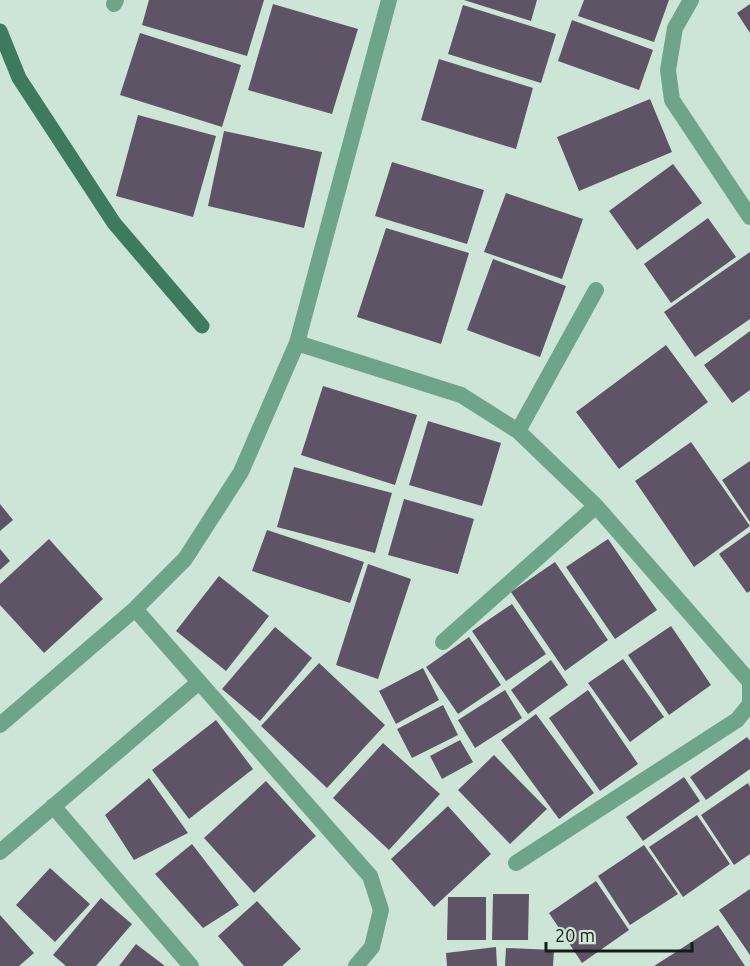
<svg xmlns="http://www.w3.org/2000/svg" width="750" height="966" viewBox="0 0 750 966" font-family="Ubuntu,sans-serif">
<style>
.lines{fill:none;stroke-linecap:round;stroke-linejoin:round}
.stream{stroke:#3e7b5d;stroke-width:15}
.building{fill:#5f5466}
.minor{stroke:#6ea588;stroke-width:16}
</style>
<rect width="100%" height="100%" fill="#cde5d7"/>
<g class="lines">
<path class="stream" d="M 0,31 L 19,78 L 114,223 L 202,326"/>
</g>
<path class="building" d="M 149,0 L 264,0 L 247,56 L 142,25 Z
M 464,0 L 537,0 L 531,21 Z
M 584,0 L 669,0 L 654,42 L 578,16 Z
M 273,4 L 358,29 L 332,114 L 248,90 Z
M 750,4 L 750,33 L 737,13 Z
M 463,5 L 556,34 L 541,83 L 448,54 Z
M 572,20 L 653,50 L 639,90 L 558,61 Z
M 140,33 L 241,65 L 222,127 L 120,95 Z
M 439,59 L 533,88 L 516,149 L 421,120 Z
M 650,99 L 672,152 L 579,191 L 557,137 Z
M 138,115 L 216,136 L 193,217 L 116,196 Z
M 224,131 L 322,152 L 304,228 L 208,206 Z
M 392,162 L 484,190 L 467,244 L 375,216 Z
M 673,164 L 702,203 L 637,250 L 609,211 Z
M 506,193 L 583,219 L 562,279 L 484,252 Z
M 708,218 L 736,257 L 671,303 L 644,264 Z
M 386,228 L 469,253 L 441,344 L 357,317 Z
M 750,252 L 750,319 L 695,357 L 664,312 Z
M 493,259 L 566,286 L 540,357 L 467,330 Z
M 750,331 L 750,390 L 732,403 L 704,365 Z
M 666,345 L 708,402 L 619,469 L 576,412 Z
M 323,386 L 417,415 L 395,485 L 301,455 Z
M 428,421 L 501,443 L 482,506 L 409,485 Z
M 691,442 L 750,526 L 694,567 L 635,481 Z
M 750,461 L 750,522 L 722,480 Z
M 294,467 L 392,493 L 375,553 L 277,527 Z
M 404,499 L 474,519 L 458,574 L 388,555 Z
M 0,504 L 13,520 L 0,531 Z
M 267,530 L 364,562 L 350,603 L 252,571 Z
M 750,532 L 750,591 L 747,593 L 719,554 Z
M 49,539 L 103,599 L 44,653 L 0,605 L 0,584 Z
M 608,539 L 657,610 L 615,639 L 566,567 Z
M 0,549 L 10,561 L 0,570 Z
M 555,562 L 608,640 L 565,671 L 511,592 Z
M 368,564 L 411,579 L 378,679 L 336,665 Z
M 219,576 L 269,616 L 226,671 L 176,631 Z
M 512,604 L 546,654 L 506,681 L 472,631 Z
M 671,626 L 711,685 L 669,715 L 628,655 Z
M 275,627 L 312,658 L 260,721 L 222,689 Z
M 469,637 L 501,685 L 458,714 L 426,667 Z
M 623,659 L 664,717 L 630,742 L 588,683 Z
M 551,660 L 568,685 L 528,714 L 511,690 Z
M 319,663 L 385,725 L 327,788 L 261,726 Z
M 423,668 L 439,700 L 396,724 L 379,691 Z
M 505,690 L 522,718 L 475,748 L 458,720 Z
M 588,690 L 638,764 L 600,791 L 549,718 Z
M 443,705 L 458,735 L 412,758 L 397,729 Z
M 536,714 L 594,793 L 559,819 L 501,740 Z
M 216,720 L 253,769 L 189,819 L 152,770 Z
M 747,737 L 750,741 L 750,769 L 706,800 L 690,777 Z
M 460,740 L 473,762 L 442,779 L 430,756 Z
M 383,743 L 440,794 L 389,850 L 333,798 Z
M 494,755 L 547,809 L 510,844 L 458,790 Z
M 684,777 L 700,801 L 643,841 L 626,817 Z
M 149,778 L 188,833 L 134,860 L 105,815 Z
M 266,781 L 316,836 L 254,893 L 204,838 Z
M 748,783 L 750,787 L 750,854 L 734,865 L 701,815 Z
M 448,806 L 491,854 L 434,907 L 391,859 Z
M 697,815 L 730,864 L 683,897 L 649,847 Z
M 192,844 L 239,905 L 203,928 L 155,874 Z
M 644,845 L 678,894 L 630,925 L 598,876 Z
M 50,868 L 90,904 L 55,942 L 16,905 Z
M 596,881 L 629,930 L 582,963 L 549,913 Z
M 750,889 L 750,955 L 719,910 Z
M 493,894 L 529,894 L 528,940 L 492,940 Z
M 448,897 L 486,897 L 486,940 L 447,940 Z
M 101,898 L 132,924 L 96,966 L 66,966 L 53,955 Z
M 257,901 L 301,949 L 282,966 L 244,966 L 218,936 Z
M 0,915 L 34,953 L 19,966 L 0,966 Z
M 718,925 L 745,966 L 654,966 Z
M 136,944 L 165,966 L 119,966 Z
M 496,947 L 497,966 L 447,966 L 446,953 Z
M 506,948 L 554,950 L 553,966 L 505,966 Z"/>
<g class="lines">
<path class="minor" d="M 691,0 L 675,28 L 668,70 L 672,100 L 750,217
M 114,4 L 116,0
M 297,343 L 461,395 L 518,431 L 596,506 L 750,682 L 750,704 L 737,720 L 516,863
M 518,431 L 596,290
M 135,609 L 370,876 L 381,910 L 372,947 L 356,966
M 443,642 L 596,506
M 0,725 L 135,609 L 185,559 L 241,472 L 297,343 L 389,0
M 53,806 L 191,966
M 0,852 L 198,683"/>
</g>
<path d="M546 942v9h146v-9" fill="none" stroke="#151d18" stroke-width="3"/>
<text x="555" y="942" font-size="18" fill="#151d18" stroke="#cde5d7" stroke-width="4.5" paint-order="stroke">20 m</text>
</svg>
